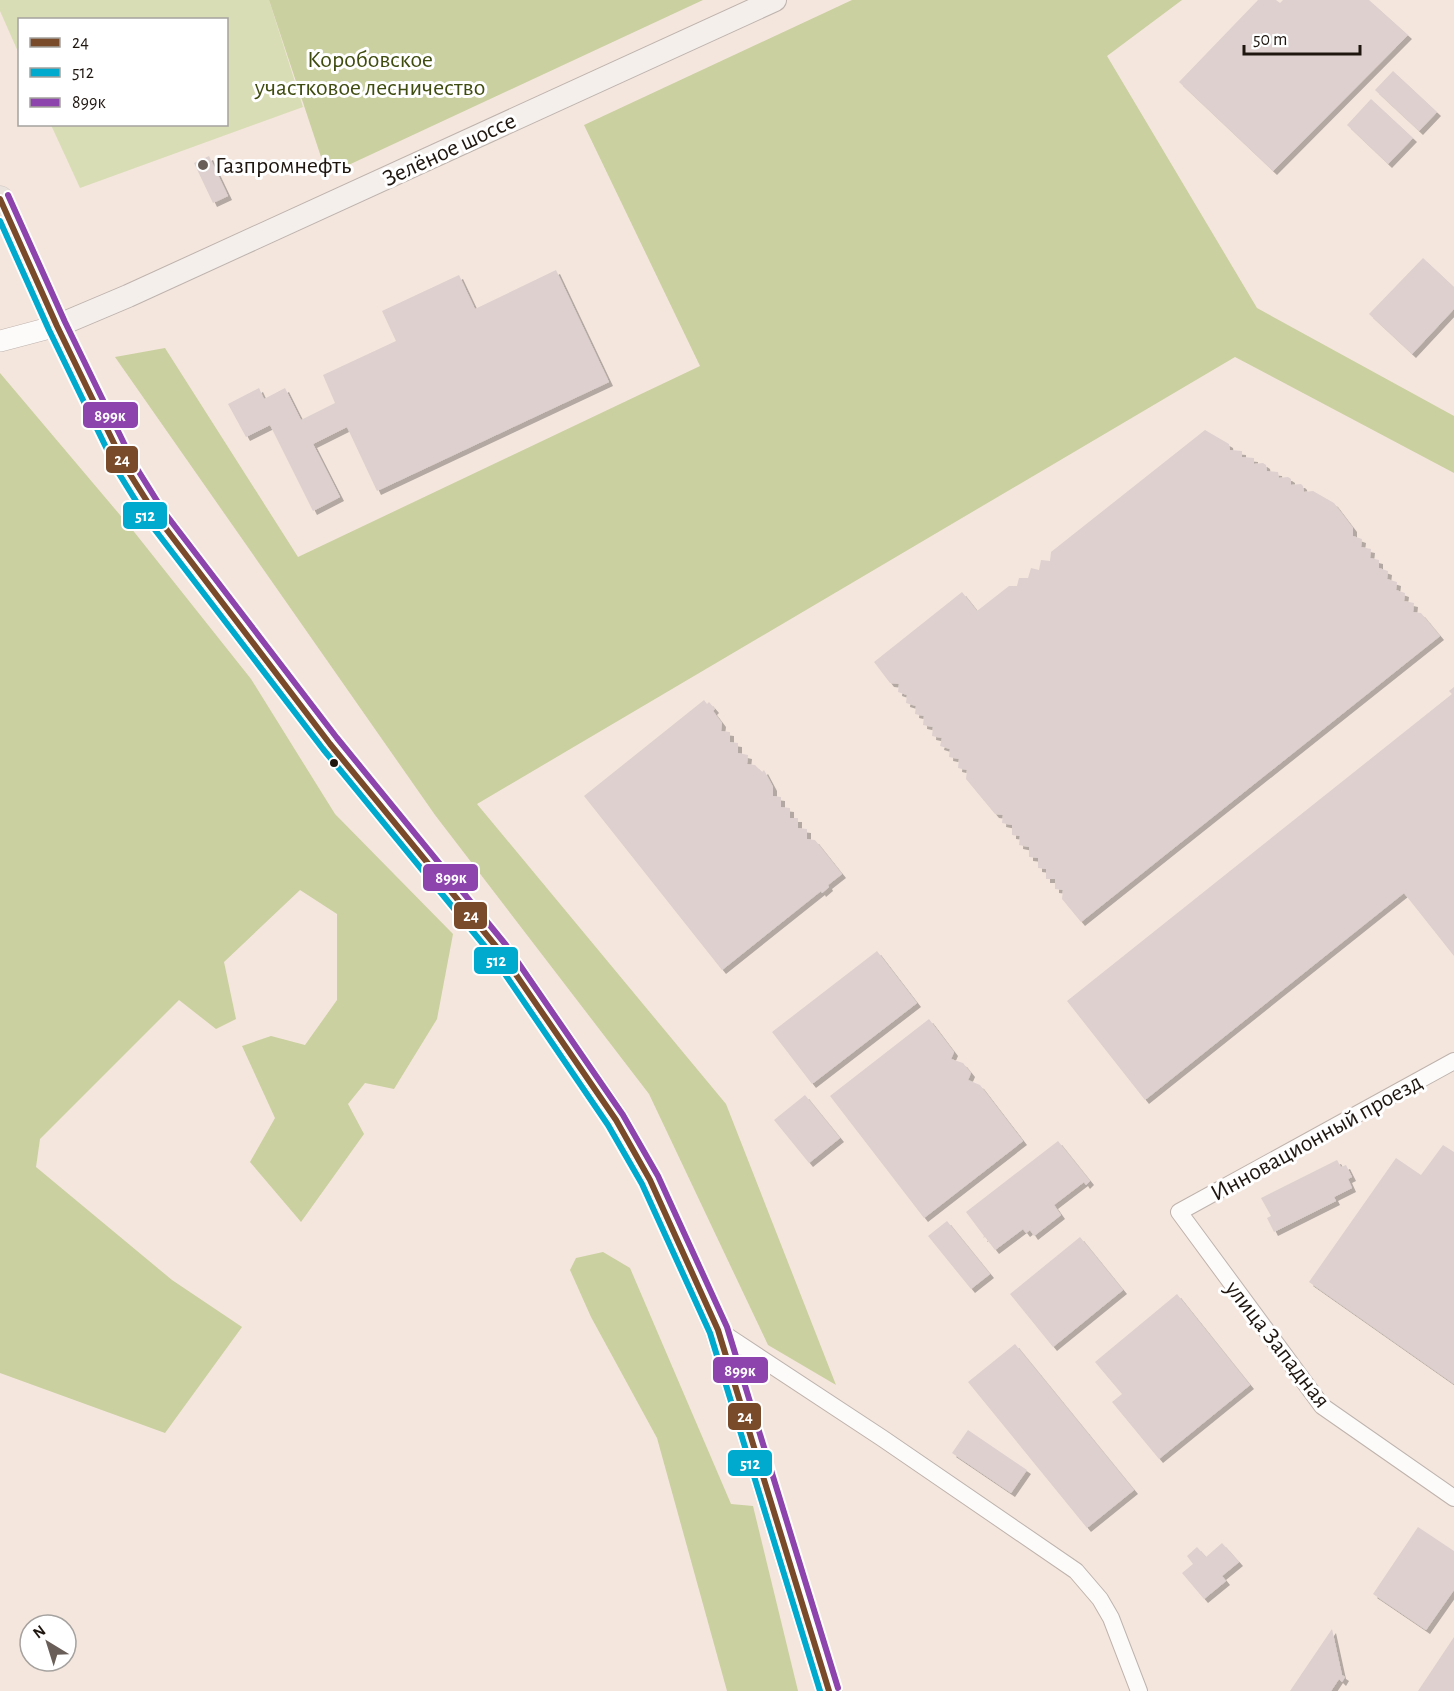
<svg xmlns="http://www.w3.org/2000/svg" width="1454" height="1691" viewBox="0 0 1454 1691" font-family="'Alegreya Sans',sans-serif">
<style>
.green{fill:#d9ddb5}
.forest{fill:#cad09f}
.building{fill:#ddd0cf;filter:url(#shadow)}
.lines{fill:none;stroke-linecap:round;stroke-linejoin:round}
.minor-casing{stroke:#beb3ad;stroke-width:18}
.tertiary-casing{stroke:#beb3ad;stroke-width:22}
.secondary-casing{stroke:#beb3ad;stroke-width:24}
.primary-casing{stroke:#cac3bf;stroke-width:27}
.minor{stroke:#fdfbfa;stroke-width:16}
.tertiary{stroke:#fdfbfa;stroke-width:21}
.secondary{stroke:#f4efeb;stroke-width:22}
.primary{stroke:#eae3dd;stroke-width:26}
.bus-1-casing{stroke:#fff;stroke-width:10}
.bus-2-casing{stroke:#fff;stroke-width:10}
.bus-3-casing{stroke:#fff;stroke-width:10}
.bus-1{stroke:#7a4b2a;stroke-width:6}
.bus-2{stroke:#00a9ce;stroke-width:6}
.bus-3{stroke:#8e44ad;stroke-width:6}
.poi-dot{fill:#6a5f58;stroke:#fff;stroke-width:2}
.bus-dot{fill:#1f1610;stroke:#fff;stroke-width:2}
.labels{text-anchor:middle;stroke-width:6;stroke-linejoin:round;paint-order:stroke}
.park-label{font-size:24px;fill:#3f4c10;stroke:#fff}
.street-label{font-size:24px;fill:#1f1610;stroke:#fff}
.poi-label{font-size:24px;fill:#1f1610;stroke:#fff;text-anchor:start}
.line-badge{stroke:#fff;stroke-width:2}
.badge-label{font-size:16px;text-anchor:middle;font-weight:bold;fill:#fff}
</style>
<defs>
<filter id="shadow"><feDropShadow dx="4" dy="4" stdDeviation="0" flood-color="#0004"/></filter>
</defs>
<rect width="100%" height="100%" fill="#f4e6dd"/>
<path class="green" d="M 0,0 L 269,0 L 303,107 L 80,188 L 51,125 L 226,124 L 226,20 L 20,20 L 19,54 L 0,11 Z"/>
<path class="forest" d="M 269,0 L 703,0 L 327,175 Z
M 852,0 L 1182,0 L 1107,56 L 1257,308 L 1454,416 L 1454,473 L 1235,357 L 477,804 L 726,1104 L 836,1385 L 768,1345 L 649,1094 L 435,815 L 115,357 L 165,348 L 298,557 L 700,366 L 584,125 Z
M 0,373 L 131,528 L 251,679 L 335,814 L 453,934 L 437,1019 L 394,1089 L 365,1083 L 348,1104 L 364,1134 L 301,1222 L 250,1162 L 275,1118 L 242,1046 L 271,1036 L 305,1045 L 337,1000 L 337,914 L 300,890 L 224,962 L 236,1019 L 216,1029 L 179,1000 L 40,1139 L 36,1167 L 172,1280 L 242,1327 L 165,1433 L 0,1373 Z
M 603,1252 L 630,1268 L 731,1504 L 753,1506 L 798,1691 L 727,1691 L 657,1438 L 591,1317 L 570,1270 L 576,1258 Z"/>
<path class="building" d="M 1258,0 L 1276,0 L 1280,3 L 1283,0 L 1369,0 L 1408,35 L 1273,171 L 1179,82 Z
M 1393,71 L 1437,112 L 1419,131 L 1375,90 Z
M 1371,99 L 1413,138 L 1388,164 L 1347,125 Z
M 209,156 L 228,196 L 213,203 L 194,163 Z
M 1423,258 L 1454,287 L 1454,309 L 1412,354 L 1369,314 Z
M 556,270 L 609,382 L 377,491 L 347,427 L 313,444 L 340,497 L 313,511 L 270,425 L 246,437 L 228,404 L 259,388 L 264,399 L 285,388 L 301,420 L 335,403 L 323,375 L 396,341 L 382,311 L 459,275 L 475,309 Z
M 1205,430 L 1229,444 L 1230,450 L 1242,451 L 1242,457 L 1254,458 L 1254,464 L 1263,463 L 1266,465 L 1267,471 L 1278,472 L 1279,478 L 1288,477 L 1291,479 L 1291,485 L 1301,484 L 1303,486 L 1304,492 L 1313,491 L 1334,503 L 1353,528 L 1353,536 L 1362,539 L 1361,547 L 1371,549 L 1370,558 L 1379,560 L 1379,568 L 1388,571 L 1387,579 L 1397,582 L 1396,590 L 1405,593 L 1404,601 L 1414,603 L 1413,612 L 1421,613 L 1440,636 L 1081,922 L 1062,899 L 1063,890 L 1055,889 L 1055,879 L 1046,879 L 1046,869 L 1038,868 L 1038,858 L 1029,857 L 1029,847 L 1019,845 L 1020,836 L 1012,835 L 1012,825 L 1002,823 L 1003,815 L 995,814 L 966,779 L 967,770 L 958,768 L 959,759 L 949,757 L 950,749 L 940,746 L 942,738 L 932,736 L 933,727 L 923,725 L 924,716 L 915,714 L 916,706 L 906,703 L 907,695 L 898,692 L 899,684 L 890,683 L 874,662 L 962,592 L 977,611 L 1009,586 L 1017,586 L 1019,578 L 1028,578 L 1031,568 L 1039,570 L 1041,560 L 1050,561 L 1051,552 Z
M 1454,687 L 1454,956 L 1404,893 L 1145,1100 L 1067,1001 L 1452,694 L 1449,691 Z
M 704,700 L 707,704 L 709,702 L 715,709 L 713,711 L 722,723 L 721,731 L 730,732 L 730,742 L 738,743 L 738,753 L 748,755 L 747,764 L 755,765 L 762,772 L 764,770 L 773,787 L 773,796 L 781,797 L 781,807 L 790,808 L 790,818 L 798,818 L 798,828 L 807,829 L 807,839 L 815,840 L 842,874 L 828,885 L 829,887 L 822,893 L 821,891 L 722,970 L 584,796 Z
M 877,951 L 917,1003 L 812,1084 L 772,1032 Z
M 929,1019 L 954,1052 L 951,1059 L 963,1063 L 971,1073 L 968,1080 L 980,1085 L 1023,1141 L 924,1218 L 830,1096 Z
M 805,1095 L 840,1138 L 809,1163 L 774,1120 Z
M 1058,1141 L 1090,1181 L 1086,1185 L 1084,1182 L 1054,1205 L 1061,1215 L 1034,1236 L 1030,1230 L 1026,1233 L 1023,1229 L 995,1250 L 985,1237 L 983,1238 L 984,1236 L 966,1212 Z
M 1443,1145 L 1454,1152 L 1454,1384 L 1309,1282 L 1396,1158 L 1421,1175 Z
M 1337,1160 L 1341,1167 L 1346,1165 L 1352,1177 L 1348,1179 L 1352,1188 L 1334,1197 L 1336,1201 L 1274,1232 L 1267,1218 L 1271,1216 L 1261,1198 Z
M 947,1221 L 990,1274 L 971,1289 L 928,1236 Z
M 1080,1237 L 1123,1290 L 1053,1347 L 1010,1294 Z
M 1177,1294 L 1250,1385 L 1159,1459 L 1112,1402 L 1122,1394 L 1095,1362 Z
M 1015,1344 L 1134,1490 L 1087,1528 L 968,1382 Z
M 968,1430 L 1027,1470 L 1011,1493 L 952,1453 Z
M 1418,1527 L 1454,1551 L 1454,1590 L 1426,1630 L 1373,1594 Z
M 1222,1543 L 1239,1562 L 1222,1576 L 1226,1581 L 1204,1599 L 1182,1573 L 1193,1564 L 1187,1556 L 1197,1547 L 1206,1557 Z
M 1332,1629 L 1342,1675 L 1345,1677 L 1342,1682 L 1339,1679 L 1331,1691 L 1290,1691 Z
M 1454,1637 L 1454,1691 L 1418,1691 Z"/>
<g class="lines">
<defs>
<path id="minor" d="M 1454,1061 L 1179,1212 L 1322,1406 L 1454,1498
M 718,1330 L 882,1438 L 1076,1571 L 1100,1599 L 1111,1618 L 1139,1691"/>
<path id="tertiary" d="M 0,341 L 57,326"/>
<path id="secondary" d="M 57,326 L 128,296 L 775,0"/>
<path id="primary" d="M 0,199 L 57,326 L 126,468 L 157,517 L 330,744 L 499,950 L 616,1120 L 650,1180 L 718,1330 L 829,1691"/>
</defs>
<use href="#minor" class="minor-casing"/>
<use href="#tertiary" class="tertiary-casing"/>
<use href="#secondary" class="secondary-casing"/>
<use href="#primary" class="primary-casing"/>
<use href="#minor" class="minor"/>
<use href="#tertiary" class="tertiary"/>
<use href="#secondary" class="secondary"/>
<use href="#primary" class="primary"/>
<defs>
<path id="bus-1" d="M 0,199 L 57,326 L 126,468 L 157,517 L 330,744 L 499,950 L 616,1120 L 650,1180 L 718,1330 L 829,1691"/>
<path id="bus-2" d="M 0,221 L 49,330 L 118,472 L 149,522 L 323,749 L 492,955 L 608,1125 L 642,1184 L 710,1333 L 820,1691"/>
<path id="bus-3" d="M 8,195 L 65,322 L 134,464 L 164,512 L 337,738 L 506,945 L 623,1115 L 658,1176 L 727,1327 L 838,1688"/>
</defs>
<use href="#bus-1" class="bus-1-casing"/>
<use href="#bus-2" class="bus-2-casing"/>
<use href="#bus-3" class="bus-3-casing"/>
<use href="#bus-1" class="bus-1"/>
<use href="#bus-2" class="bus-2"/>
<use href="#bus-3" class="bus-3"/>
</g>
<circle class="poi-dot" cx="203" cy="165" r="6"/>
<circle class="bus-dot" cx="334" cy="763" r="5"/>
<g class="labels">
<g class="park-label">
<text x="370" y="67">Коробовское<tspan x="370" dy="28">участковое лесничество</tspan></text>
</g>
<g class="street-label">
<text transform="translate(449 149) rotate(-25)" y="8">Зелёное шоссе</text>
<text transform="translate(1316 1137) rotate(-29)" y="8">Инновационный проезд</text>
<text transform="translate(1278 1344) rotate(52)" y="8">улица Западная</text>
</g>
<g class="poi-label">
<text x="215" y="173">Газпромнефть</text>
</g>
</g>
<g class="line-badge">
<rect x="82" y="401" width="57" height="28" rx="6" fill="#8e44ad"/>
<rect x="105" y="445" width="34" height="29" rx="6" fill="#7a4b2a"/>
<rect x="122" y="501" width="46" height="29" rx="6" fill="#00a9ce"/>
<rect x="422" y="863" width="57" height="29" rx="6" fill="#8e44ad"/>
<rect x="453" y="901" width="35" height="29" rx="6" fill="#7a4b2a"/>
<rect x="473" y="946" width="46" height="29" rx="6" fill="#00a9ce"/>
<rect x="712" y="1356" width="57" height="28" rx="6" fill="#8e44ad"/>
<rect x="727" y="1402" width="35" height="29" rx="6" fill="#7a4b2a"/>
<rect x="727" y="1449" width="46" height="28" rx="6" fill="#00a9ce"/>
</g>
<g class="badge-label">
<text x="110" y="421">899к</text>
<text x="122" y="465">24</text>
<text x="145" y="521">512</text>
<text x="451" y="883">899к</text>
<text x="471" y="921">24</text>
<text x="496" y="966">512</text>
<text x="740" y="1376">899к</text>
<text x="745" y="1422">24</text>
<text x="750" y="1469">512</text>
</g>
<rect x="18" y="18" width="210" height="108" fill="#ffffff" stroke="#a5a29f" stroke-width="1.5"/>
<rect x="30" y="38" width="30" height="9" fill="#7a4b2a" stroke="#a5a29f" stroke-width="1.5"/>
<text x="72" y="48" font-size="18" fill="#1f1610">24</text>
<rect x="30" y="68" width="30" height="9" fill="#00a9ce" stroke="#a5a29f" stroke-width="1.5"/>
<text x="72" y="78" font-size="18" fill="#1f1610">512</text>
<rect x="30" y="98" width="30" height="9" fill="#8e44ad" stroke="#a5a29f" stroke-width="1.5"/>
<text x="72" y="108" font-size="18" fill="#1f1610">899к</text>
<g transform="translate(48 1643) rotate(322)"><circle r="28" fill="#ffffff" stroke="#a5a29f" stroke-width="1.5"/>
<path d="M0-4.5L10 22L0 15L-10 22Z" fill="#6a5f58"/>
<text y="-9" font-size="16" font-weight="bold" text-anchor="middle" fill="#1f1610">N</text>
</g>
<path d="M1244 45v9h116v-9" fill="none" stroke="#1f1610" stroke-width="3"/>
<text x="1253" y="45" font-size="18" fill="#1f1610" stroke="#ffffff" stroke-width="4.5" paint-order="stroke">50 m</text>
</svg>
